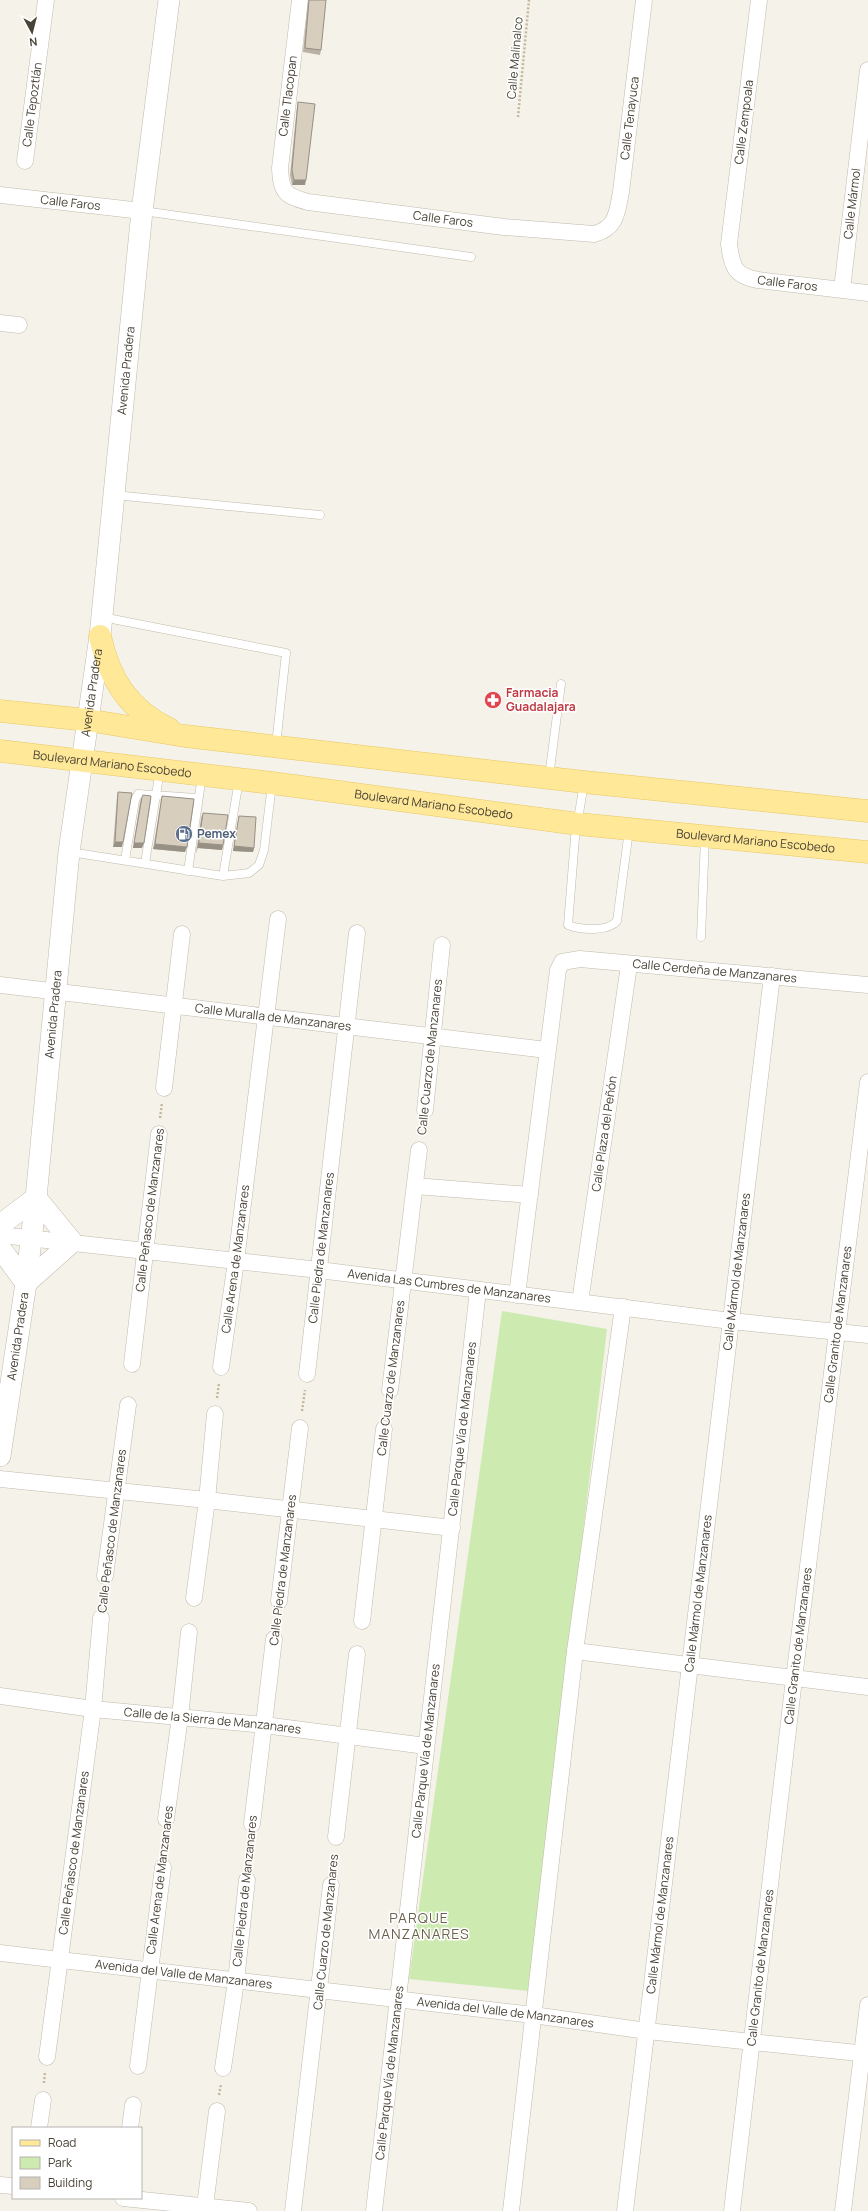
<svg xmlns="http://www.w3.org/2000/svg" width="868" height="2211" viewBox="0 0 868 2211" font-family="Manrope,sans-serif">
<style>
.green{fill:#cdeab0}
.lines{fill:none;stroke-linecap:round;stroke-linejoin:round}
.service-casing{stroke:#c1baab;stroke-width:9}
.minor-casing{stroke:#c1baab;stroke-width:17}
.tertiary-casing{stroke:#c1baab;stroke-width:22}
.primary-casing{stroke:#e8c864;stroke-width:23}
.path{stroke:#c3b79c;stroke-width:2.5;stroke-dasharray:2 2;stroke-linecap:butt}
.service{stroke:#fff;stroke-width:8}
.minor{stroke:#fff;stroke-width:16}
.tertiary{stroke:#fff;stroke-width:21}
.primary{stroke:#ffe898;stroke-width:22}
.wall{fill:#b9b1a3}
.shaded-wall{fill:#969085}
.building{fill:#d7cebe;stroke:#969085}
.labels{text-anchor:middle;stroke-width:3;stroke-linejoin:round;paint-order:stroke}
.street-label{font-size:12px;fill:#494337;stroke:#fff}
.health-label{font-size:12px;font-weight:bold;fill:#be3a42;stroke:#fff;text-anchor:start}
.service-label{font-size:12px;font-weight:bold;fill:#4e5e75;stroke:#fff;text-anchor:start}
.quarter-label{font-size:14px;letter-spacing:1px;fill:#6c624e;stroke:#fff}
</style>
<rect width="100%" height="100%" fill="#f5f2e9"/>
<path class="green" d="M 502,1311 L 607,1329 L 529,1991 L 409,1979 Z"/>
<g class="lines">
<defs>
<path id="service" d="M 143,211 L 471,257
M 114,495 L 320,515
M 102,617 L 286,653 L 276,745
M 549,777 L 561,684
M 584,783 L 575,838 L 568,925 C 581,930 608,932 617,921 L 629,830
M 70,852 L 223,876 L 249,873 L 259,865 L 264,850 L 272,784
M 125,860 L 135,800 L 138,794 L 197,798
M 145,863 L 160,770
M 188,871 L 202,776
M 223,876 L 239,780
M 701,937 L 705,837"/>
<g id="minor">
<path id="s1" d="M 300,0 L 280,168 C 281,192 285,196 308,202 L 504,227 L 594,234 C 617,228 617,212 621,192 L 644,0"/>
<path id="s2" d="M 759,0 L 729,244 C 732,266 734,276 758,280 L 868,293"/>
<path id="s3" d="M 25,161 L 46,0"/>
<path id="s4" d="M 0,195 L 142,211"/>
<path id="s5" d="M 842,289 L 868,70"/>
<path d="M 0,323 L 19,325"/>
<path id="s6" d="M 0,985 L 547,1050"/>
<path d="M 164,1088 L 182,934"/>
<path d="M 425,1110 L 442,945"/>
<path d="M 415,1186 L 530,1195"/>
<path id="s7" d="M 0,1235 L 319,1270 L 731,1321 L 868,1335"/>
<path id="s8" d="M 517,1295 L 558,970 L 562,962 L 580,959 L 868,985"/>
<path id="s9" d="M 580,1302 L 629,965"/>
<path d="M 132,1364 L 159,1134"/>
<path id="s10" d="M 221,1367 L 236,1261 L 278,919"/>
<path id="s11" d="M 307,1374 L 357,933"/>
<path d="M 390,1390 L 419,1150"/>
<path d="M 0,1479 L 207,1500 L 452,1528"/>
<path d="M 105,1576 L 128,1405"/>
<path d="M 194,1598 L 207,1500 L 215,1414"/>
<path d="M 279,1601 L 300,1428"/>
<path d="M 362,1621 L 384,1429"/>
<path d="M 575,1651 L 868,1687"/>
<path id="s12" d="M 0,1696 L 93,1709 L 264,1725 L 426,1746"/>
<path d="M 166,1819 L 180,1717 L 189,1632"/>
<path d="M 252,1824 L 274,1639"/>
<path d="M 336,1837 L 357,1654"/>
<path id="s13" d="M 0,1953 L 533,2015 L 647,2031 L 868,2054"/>
<path id="s14" d="M 47,2057 L 93,1709 L 101,1618"/>
<path d="M 138,2066 L 163,1867"/>
<path d="M 223,2068 L 236,1981 L 247,1880"/>
<path d="M 39,2128 L 43,2100"/>
<path d="M 130,2128 L 133,2105"/>
<path d="M 0,2185 L 13,2186"/>
<path d="M 123,2198 L 249,2211"/>
<path d="M 205,2206 L 217,2111"/>
<path d="M 293,2211 L 331,1885"/>
<path id="s15" d="M 374,2211 L 478,1290"/>
<path d="M 511,2211 L 575,1651 L 623,1307"/>
<path id="s16" d="M 625,2211 L 772,976"/>
<path id="s17" d="M 732,2211 L 794,1679 L 868,1082"/>
<path d="M 843,2211 L 868,2005"/>
</g>
<g id="tertiary">
<path d="M 0,1225 L 36,1198 L 72,1242 L 26,1283 L 0,1248"/>
<path id="s18" d="M 0,1456 L 26,1283 L 36,1198 L 69,852 L 100,636 L 142,211 L 169,0"/>
</g>
<g id="primary">
<path d="M 100,636 C 109,679 129,710 169,729"/>
<path d="M 0,711 L 87,720 L 185,736 L 584,782 L 868,811"/>
<path id="s19" d="M 0,751 L 272,783 L 578,824 L 868,852"/>
</g>
</defs>
<use href="#service" class="service-casing"/>
<use href="#minor" class="minor-casing"/>
<use href="#tertiary" class="tertiary-casing"/>
<use href="#primary" class="primary-casing"/>
<path class="path" d="M 518,117 L 529,0
M 160,1118 L 162,1103
M 217,1398 L 219,1383
M 302,1411 L 305,1390
M 164,1851 L 165,1836
M 248,1864 L 251,1839
M 333,1868 L 334,1854
M 44,2083 L 45,2072
M 219,2095 L 221,2084"/>
<use href="#service" class="service"/>
<use href="#minor" class="minor"/>
<use href="#tertiary" class="tertiary"/>
<use href="#primary" class="primary"/>
</g>
<path class="wall" d="M 308,0 L 326,0 L 321,50 L 320,55 L 303,52 Z
M 298,102 L 305,185 L 292,185 L 290,175 L 297,107 Z
M 118,792 L 122,847 L 113,847 L 117,797 Z
M 143,795 L 142,848 L 133,848 L 140,802 Z
M 162,796 L 185,852 L 153,849 L 161,801 Z
M 203,813 L 223,845 L 222,850 L 198,848 L 196,853 L 201,818 Z
M 239,816 L 254,848 L 253,852 L 233,851 L 238,821 Z"/>
<path class="shaded-wall" d="M 294,180 L 306,180 L 305,185 L 292,185 Z
M 115,842 L 123,842 L 122,847 L 113,847 Z
M 134,843 L 144,843 L 142,848 L 133,848 Z
M 199,843 L 223,845 L 222,850 L 198,848 Z
M 155,844 L 187,847 L 185,852 L 153,849 Z
M 234,846 L 254,848 L 253,852 L 233,851 Z"/>
<path class="building" d="M 309,0 L 326,0 L 321,50 L 305,48 Z
M 298,102 L 315,104 L 306,180 L 294,180 L 292,170 Z
M 118,792 L 132,793 L 123,842 L 115,842 Z
M 143,795 L 151,796 L 144,843 L 134,843 L 142,797 Z
M 162,796 L 194,799 L 187,847 L 155,844 Z
M 203,813 L 228,815 L 223,845 L 199,843 L 198,848 Z
M 239,816 L 256,817 L 254,848 L 234,846 Z"/>
<defs>
<symbol id="pharmacy-disc" viewBox="-11 -11 22 22"><circle r="9.5" fill="#e0444e" stroke="#fff"/><path d="M-2-6h4v4h4v4h-4v4h-4v-4h-4v-4h4Z" fill="#fff"/></symbol>
<symbol id="fuel-disc" viewBox="-11 -11 22 22"><circle r="9.5" fill="#5c6f8a" stroke="#fff"/><path d="M-5.5-6h7V0h2V4h1.3V-2.5L3-4.5l.8-.8L6-3V5H2.5V1h-1V6h-7ZM-4.2-4.7v3.2H.2V-4.7Z" fill="#fff"/></symbol>
</defs>
<g fill-rule="evenodd">
<use href="#pharmacy-disc" x="483" y="690" width="20" height="20"/>
<use href="#fuel-disc" x="174" y="824" width="20" height="20"/>
</g>
<g class="labels">
<g class="street-label">
<text transform="translate(515 58) rotate(-85)" y="4">Calle Malinalco</text>
<text transform="translate(288 96) rotate(-83)" y="4">Calle Tlacopan</text>
<text dy="4" stroke="none"><textPath href="#s3" startOffset="57">Calle Tepoztlán</textPath></text>
<text dy="4" stroke="none"><textPath href="#s1" startOffset="635">Calle Tenayuca</textPath></text>
<text transform="translate(744 122) rotate(-83)" y="4">Calle Zempoala</text>
<text dy="4" stroke="none"><textPath href="#s4" startOffset="71">Calle Faros</textPath></text>
<text dy="4" stroke="none"><textPath href="#s5" startOffset="86">Calle Mármol</textPath></text>
<text dy="4" stroke="none"><textPath href="#s1" startOffset="355">Calle Faros</textPath></text>
<text dy="4" stroke="none"><textPath href="#s2" startOffset="327">Calle Faros</textPath></text>
<text dy="4" stroke="none"><textPath href="#s18" startOffset="1093">Avenida Pradera</textPath></text>
<text dy="4" stroke="none"><textPath href="#s18" startOffset="769">Avenida Pradera</textPath></text>
<text dy="4" stroke="none"><textPath href="#s19" startOffset="113">Boulevard Mariano Escobedo</textPath></text>
<text dy="4" stroke="none"><textPath href="#s19" startOffset="437">Boulevard Mariano Escobedo</textPath></text>
<text dy="4" stroke="none"><textPath href="#s19" startOffset="761">Boulevard Mariano Escobedo</textPath></text>
<text dy="4" stroke="none"><textPath href="#s8" startOffset="490">Calle Cerdeña de Manzanares</textPath></text>
<text dy="4" stroke="none"><textPath href="#s18" startOffset="445">Avenida Pradera</textPath></text>
<text dy="4" stroke="none"><textPath href="#s6" startOffset="275">Calle Muralla de Manzanares</textPath></text>
<text transform="translate(430 1057) rotate(-84)" y="4">Calle Cuarzo de Manzanares</text>
<text dy="4" stroke="none"><textPath href="#s9" startOffset="170">Calle Plaza del Peñón</textPath></text>
<text transform="translate(150 1210) rotate(-83)" y="4">Calle Peñasco de Manzanares</text>
<text dy="4" stroke="none"><textPath href="#s11" startOffset="127">Calle Piedra de Manzanares</textPath></text>
<text dy="4" stroke="none"><textPath href="#s10" startOffset="109">Calle Arena de Manzanares</textPath></text>
<text dy="4" stroke="none"><textPath href="#s16" startOffset="946">Calle Mármol de Manzanares</textPath></text>
<text dy="4" stroke="none"><textPath href="#s7" startOffset="452">Avenida Las Cumbres de Manzanares</textPath></text>
<text dy="4" stroke="none"><textPath href="#s17" startOffset="893">Calle Granito de Manzanares</textPath></text>
<text dy="4" stroke="none"><textPath href="#s18" startOffset="121">Avenida Pradera</textPath></text>
<text transform="translate(391 1378) rotate(-83)" y="4">Calle Cuarzo de Manzanares</text>
<text dy="4" stroke="none"><textPath href="#s15" startOffset="787">Calle Parque Vía de Manzanares</textPath></text>
<text transform="translate(112 1531) rotate(-83)" y="4">Calle Peñasco de Manzanares</text>
<text transform="translate(283 1570) rotate(-83)" y="4">Calle Piedra de Manzanares</text>
<text dy="4" stroke="none"><textPath href="#s16" startOffset="622">Calle Mármol de Manzanares</textPath></text>
<text dy="4" stroke="none"><textPath href="#s17" startOffset="569">Calle Granito de Manzanares</textPath></text>
<text dy="4" stroke="none"><textPath href="#s12" startOffset="214">Calle de la Sierra de Manzanares</textPath></text>
<text dy="4" stroke="none"><textPath href="#s15" startOffset="463">Calle Parque Vía de Manzanares</textPath></text>
<text dy="4" stroke="none"><textPath href="#s14" startOffset="206">Calle Peñasco de Manzanares</textPath></text>
<text transform="translate(160 1880) rotate(-83)" y="4">Calle Arena de Manzanares</text>
<text transform="translate(245 1891) rotate(-84)" y="4">Calle Piedra de Manzanares</text>
<text dy="4" stroke="none"><textPath href="#s16" startOffset="298">Calle Mármol de Manzanares</textPath></text>
<text transform="translate(326 1932) rotate(-84)" y="4">Calle Cuarzo de Manzanares</text>
<text dy="4" stroke="none"><textPath href="#s17" startOffset="245">Calle Granito de Manzanares</textPath></text>
<text dy="4" stroke="none"><textPath href="#s13" startOffset="185">Avenida del Valle de Manzanares</textPath></text>
<text dy="4" stroke="none"><textPath href="#s13" startOffset="509">Avenida del Valle de Manzanares</textPath></text>
<text dy="4" stroke="none"><textPath href="#s15" startOffset="139">Calle Parque Vía de Manzanares</textPath></text>
</g>
<g class="health-label">
<text x="506" y="697">Farmacia<tspan x="506" dy="14">Guadalajara</tspan></text>
</g>
<g class="service-label">
<text x="197" y="838">Pemex</text>
</g>
<g class="quarter-label">
<text x="419" y="1923">PARQUE<tspan x="419" dy="16">MANZANARES</tspan></text>
</g>
</g>
<rect x="12" y="2127" width="130" height="72" fill="#ffffff" stroke="#b6b4af"/>
<rect x="20" y="2140" width="20" height="6" fill="#ffe898" stroke="#b6b4af"/>
<text x="48" y="2147" font-size="12" fill="#494337">Road</text>
<rect x="20" y="2157" width="20" height="12" fill="#cdeab0" stroke="#b6b4af"/>
<text x="48" y="2167" font-size="12" fill="#494337">Park</text>
<rect x="20" y="2177" width="20" height="12" fill="#d7cebe" stroke="#b6b4af"/>
<text x="48" y="2187" font-size="12" fill="#494337">Building</text>
<g transform="translate(32 32) rotate(173)" stroke="#ffffff" stroke-width="3" paint-order="stroke">
<path d="M0-3L7 15L0 10L-7 15Z" fill="#494337"/>
<text y="-6" font-size="11" font-weight="bold" text-anchor="middle" fill="#494337">N</text>
</g>
</svg>
